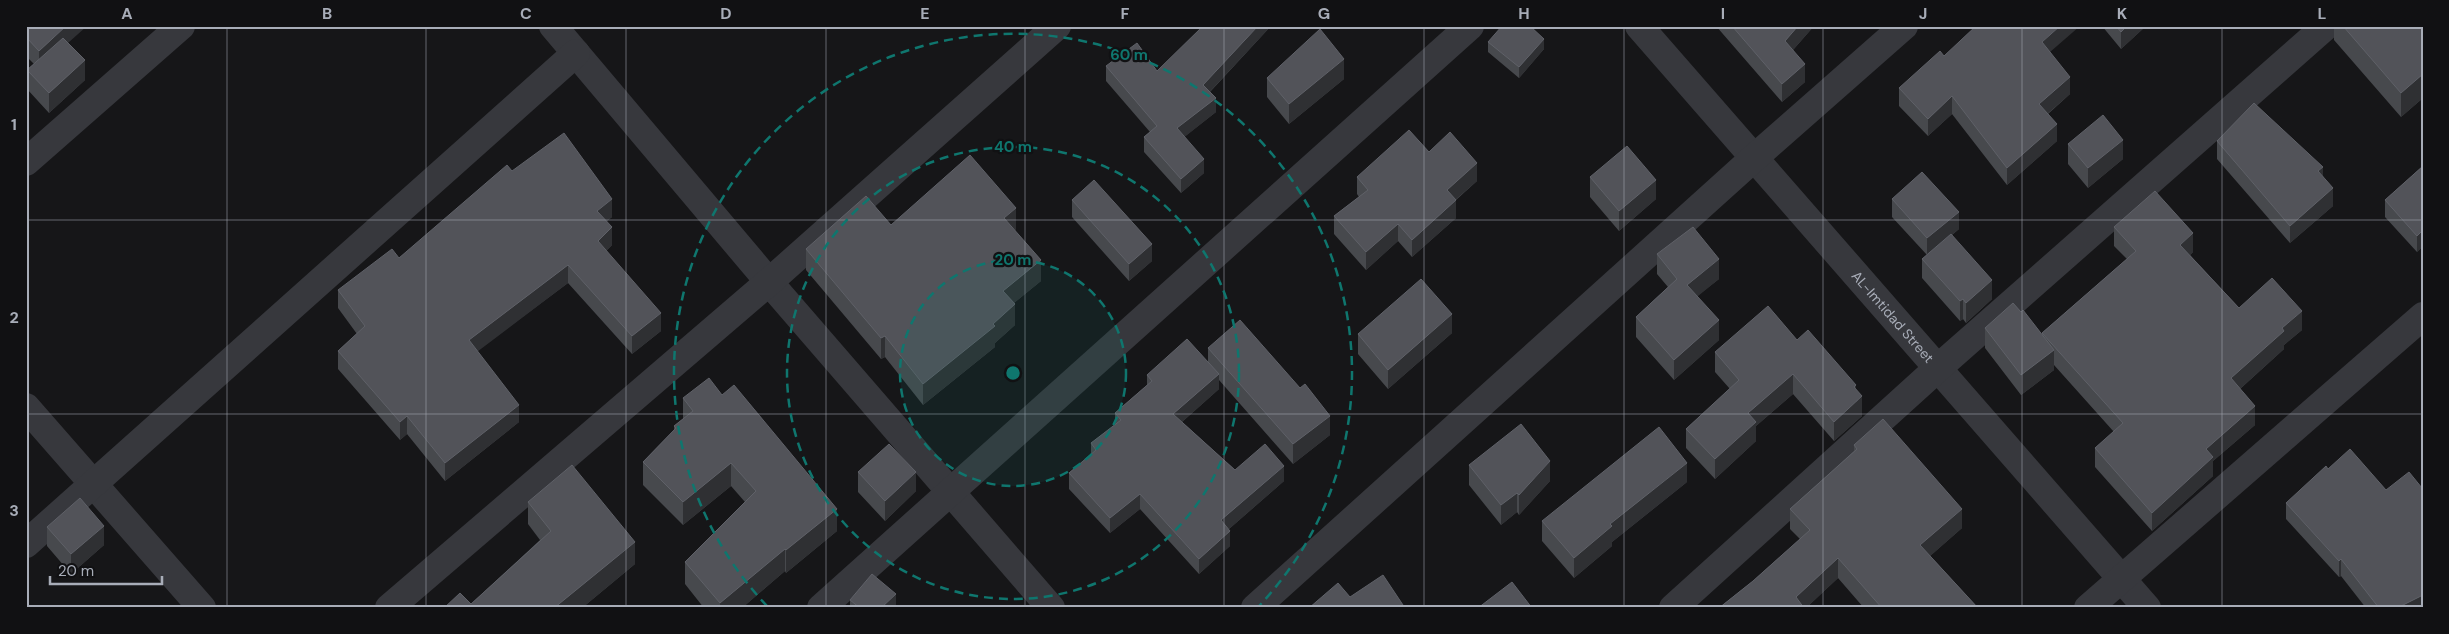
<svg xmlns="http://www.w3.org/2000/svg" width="2449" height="634" viewBox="0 0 2449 634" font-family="'DM Sans',sans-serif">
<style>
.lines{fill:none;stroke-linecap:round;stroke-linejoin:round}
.minor{stroke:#37383d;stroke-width:28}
.wall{fill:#47494d}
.shaded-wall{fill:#2f3033}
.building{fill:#525359;stroke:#5f6168}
.grid{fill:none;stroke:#a8adb8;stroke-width:1;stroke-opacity:0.55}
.ring{fill:none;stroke:#0f766e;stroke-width:2.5;stroke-dasharray:9 6}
.labels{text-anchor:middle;stroke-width:4.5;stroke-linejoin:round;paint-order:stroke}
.street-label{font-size:14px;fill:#a8adb8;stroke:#111113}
.centre{fill:#0f766e;stroke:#111113;stroke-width:2.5}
.ring-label{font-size:15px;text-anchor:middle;font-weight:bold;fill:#0f766e;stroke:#111113;stroke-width:4.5;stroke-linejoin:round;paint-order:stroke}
.neatline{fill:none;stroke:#a8adb8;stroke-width:2}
.grid-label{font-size:16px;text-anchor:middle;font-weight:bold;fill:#a8adb8}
</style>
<rect width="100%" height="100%" fill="#161618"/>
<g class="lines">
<g class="minor">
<path d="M 553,26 L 769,282 L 1051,608"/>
<path id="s1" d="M 1639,26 L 2147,608"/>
<path d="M 26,162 L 181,26"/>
<path d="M 26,407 L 202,608"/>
<path d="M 26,544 L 576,53"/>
<path d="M 389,608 L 769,282 L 1057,26"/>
<path d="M 821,608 L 1470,26"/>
<path d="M 1255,608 L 1754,158 L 1904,26"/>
<path d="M 1673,608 L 1938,368 L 2326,26"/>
<path d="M 2088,608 L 2423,316"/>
</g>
</g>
<path class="wall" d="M 26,26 L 68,43 L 85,80 L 49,113 L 27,89 L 27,70 L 34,64 L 26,56 Z
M 1271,26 L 1210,92 L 1216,112 L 1184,137 L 1204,173 L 1181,193 L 1144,152 L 1144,137 L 1150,132 L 1106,81 L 1106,66 L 1157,71 Z
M 1716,26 L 1814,26 L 1793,50 L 1805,82 L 1782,102 Z
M 2102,26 L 2146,26 L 2121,49 Z
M 2334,26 L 2423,26 L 2423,98 L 2401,117 L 2334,40 Z
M 1488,42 L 1544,49 L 1519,78 L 1488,52 Z
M 2050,52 L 2070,94 L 2048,114 L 2057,141 L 2007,185 L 1952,114 L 1928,136 L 1899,106 L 1899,88 L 1944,56 Z
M 1267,78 L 1344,79 L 1289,124 L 1267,97 Z
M 2217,141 L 2323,176 L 2333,206 L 2290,243 L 2217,159 Z
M 2068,144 L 2123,159 L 2088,188 L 2068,164 Z
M 1429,152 L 1477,181 L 1456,200 L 1456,218 L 1412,257 L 1398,241 L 1366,270 L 1334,234 L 1334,216 L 1359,197 L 1357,194 L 1357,177 Z
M 2423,166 L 2423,246 L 2417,252 L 2385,217 L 2385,200 Z
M 512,171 L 612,217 L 607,221 L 612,245 L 606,251 L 661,331 L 632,354 L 568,283 L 477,351 L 519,422 L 445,481 L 407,434 L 400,440 L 338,369 L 338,351 L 357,334 L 338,308 L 338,290 L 399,258 Z
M 1590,177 L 1656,199 L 1619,231 L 1590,197 Z
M 1892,199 L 1959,229 L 1952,235 L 1992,299 L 1966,323 L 1963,319 L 1960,321 L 1922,278 L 1922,259 L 1927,255 L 1892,217 Z
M 1072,200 L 1152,261 L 1129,281 L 1072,217 Z
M 2114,227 L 2193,252 L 2190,255 L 2239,308 L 2302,330 L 2284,345 L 2284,349 L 2240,389 L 2255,425 L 2213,461 L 2213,476 L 2152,531 L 2095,467 L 2095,448 L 2114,432 L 2054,365 L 2054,370 L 2021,395 L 1985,348 L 1985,328 L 2042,335 L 2042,333 L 2127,259 L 2114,246 Z
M 1016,229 L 1015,230 L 1041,281 L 1014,303 L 1015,325 L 995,343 L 995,347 L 923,405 L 885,357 L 881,359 L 806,270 L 806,249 Z
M 1657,254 L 1719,279 L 1697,296 L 1719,340 L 1674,380 L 1636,337 L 1636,317 L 1668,287 L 1657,274 Z
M 1452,333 L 1388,389 L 1358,354 L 1358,334 Z
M 1797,340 L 1856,389 L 1862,416 L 1834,441 L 1793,394 L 1756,426 L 1756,441 L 1715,479 L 1686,448 L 1686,429 L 1730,389 L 1715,372 L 1715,352 Z
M 1208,348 L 1330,435 L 1293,464 L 1219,380 L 1219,389 L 1182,422 L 1235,470 L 1284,481 L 1229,529 L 1230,546 L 1199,574 L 1140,509 L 1110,533 L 1069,489 L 1069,473 L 1091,454 L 1091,443 L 1115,425 L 1115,413 L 1147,385 L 1147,375 L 1208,362 Z
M 722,395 L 837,531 L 786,573 L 785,571 L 742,608 L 704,608 L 685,584 L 685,562 L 745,502 L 731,486 L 683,525 L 643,485 L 643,462 L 674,430 L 674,426 L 683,419 L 683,398 Z
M 1854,445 L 1962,528 L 1930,556 L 1978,608 L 1864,608 L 1838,578 L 1806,608 L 1719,608 L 1753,581 L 1800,539 L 1790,529 L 1790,509 L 1854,451 Z
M 1469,465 L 1550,481 L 1519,515 L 1517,512 L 1501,525 L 1469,485 Z
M 2328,469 L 2386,490 L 2423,608 L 2366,608 L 2341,576 L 2339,577 L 2286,519 L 2286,503 Z
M 858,472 L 916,491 L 885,521 L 858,492 Z
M 1687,482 L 1612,542 L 1612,546 L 1574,578 L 1542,541 L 1542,521 Z
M 528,502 L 635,564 L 582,608 L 444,608 L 471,604 L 540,540 L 528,524 Z
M 47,527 L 104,545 L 71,574 L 47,546 Z
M 850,600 L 896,604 L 892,608 L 850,608 Z"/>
<path class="shaded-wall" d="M 66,26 L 87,26 L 39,69 L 39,51 Z
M 1258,26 L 1271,26 L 1203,99 L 1203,85 Z
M 1798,26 L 1814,26 L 1785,59 L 1785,41 Z
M 2060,26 L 2080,26 L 2042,59 L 2042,42 Z
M 2127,26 L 2146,26 L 2121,49 L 2121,32 Z
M 1544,39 L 1544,49 L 1519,78 L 1519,67 Z
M 1344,59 L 1344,79 L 1289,124 L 1289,104 Z
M 85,60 L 85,80 L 49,113 L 49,93 Z
M 1805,64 L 1805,82 L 1782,102 L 1782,84 Z
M 2423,74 L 2423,98 L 2401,117 L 2401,93 Z
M 2070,77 L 2070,94 L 2039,121 L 2039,104 Z
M 1952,96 L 1952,114 L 1928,136 L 1928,119 Z
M 1216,98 L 1216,112 L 1177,143 L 1177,128 Z
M 2057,124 L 2057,141 L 2007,185 L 2007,168 Z
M 2123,140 L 2123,159 L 2088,188 L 2088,168 Z
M 1204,159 L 1204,173 L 1181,193 L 1181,179 Z
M 1477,163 L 1477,181 L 1447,207 L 1447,190 Z
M 2323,167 L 2323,185 L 2318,171 Z
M 1656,180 L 1656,199 L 1619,231 L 1619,211 Z
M 2333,188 L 2333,206 L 2290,243 L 2290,226 Z
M 612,199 L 612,217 L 597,228 L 597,211 Z
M 1456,200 L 1456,218 L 1412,257 L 1412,240 Z
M 1016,208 L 1016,229 L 1004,239 L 1004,218 Z
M 1959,212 L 1959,229 L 1927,255 L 1927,238 Z
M 1398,224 L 1398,241 L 1366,270 L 1366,252 Z
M 612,227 L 612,245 L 598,258 L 598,241 Z
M 2423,230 L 2423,246 L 2417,252 L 2417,236 Z
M 2193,233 L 2193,252 L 2180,264 L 2180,245 Z
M 1152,244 L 1152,261 L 1129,281 L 1129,264 Z
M 1719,259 L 1719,279 L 1687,305 L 1687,285 Z
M 1041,260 L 1041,281 L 1003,312 L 1003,291 Z
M 568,265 L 568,283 L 469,358 L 469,340 Z
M 1992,280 L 1992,299 L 1966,323 L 1966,303 Z
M 1963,299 L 1963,319 L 1960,321 L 1960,301 Z
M 1015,304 L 1015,325 L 995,343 L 995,347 L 923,405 L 923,384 Z
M 2302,311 L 2302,330 L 2284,345 L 2284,349 L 2231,397 L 2231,378 L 2282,328 Z
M 661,313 L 661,331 L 632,354 L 632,336 Z
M 1452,314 L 1452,333 L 1388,389 L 1388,370 Z
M 1719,320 L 1719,340 L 1674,380 L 1674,360 Z
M 885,336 L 885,357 L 881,359 L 881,338 Z
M 2054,350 L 2054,370 L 2021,395 L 2021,375 Z
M 1219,374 L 1219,389 L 1173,430 L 1173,414 Z
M 1793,374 L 1793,394 L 1756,426 L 1756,441 L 1715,479 L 1715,459 L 1748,413 Z
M 1856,385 L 1856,402 L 1862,396 L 1862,416 L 1834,441 L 1834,422 L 1854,387 Z
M 519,405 L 519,422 L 445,481 L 445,463 Z
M 2255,406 L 2255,425 L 2213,461 L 2213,476 L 2152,531 L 2152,513 L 2206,449 Z
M 407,416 L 407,434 L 400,440 L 400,422 Z
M 1330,416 L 1330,435 L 1293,464 L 1293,444 Z
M 1550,461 L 1550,481 L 1519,515 L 1519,495 Z
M 731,463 L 731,486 L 683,525 L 683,502 Z
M 1687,463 L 1687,482 L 1612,542 L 1612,546 L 1574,578 L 1574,558 L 1610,524 Z
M 1284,466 L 1284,481 L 1221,536 L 1221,520 Z
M 916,472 L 916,491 L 885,521 L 885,501 Z
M 1517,493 L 1517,512 L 1501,525 L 1501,505 Z
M 1140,494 L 1140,509 L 1110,533 L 1110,518 Z
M 837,509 L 837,531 L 786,573 L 786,550 Z
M 1962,509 L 1962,528 L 1920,565 L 1920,545 Z
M 104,526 L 104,545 L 71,574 L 71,554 Z
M 1230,531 L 1230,546 L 1199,574 L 1199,559 Z
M 635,542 L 635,564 L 582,608 L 554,608 Z
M 785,549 L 785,571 L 742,608 L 720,608 L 720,603 Z
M 1838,558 L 1838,578 L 1806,608 L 1796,608 L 1796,597 Z
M 2341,559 L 2341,576 L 2339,577 L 2339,561 Z
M 896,594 L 896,604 L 892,608 L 881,608 Z
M 2423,595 L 2423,608 L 2397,608 Z"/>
<path class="building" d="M 26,26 L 66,26 L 39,51 L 26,37 Z
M 1203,26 L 1258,26 L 1203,85 L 1216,98 L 1177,128 L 1204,159 L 1181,179 L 1144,137 L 1157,126 L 1106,66 L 1137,43 L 1157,71 Z
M 1502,26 L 1530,26 L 1544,39 L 1519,67 L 1488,42 Z
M 1732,26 L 1798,26 L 1785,41 L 1805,64 L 1782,84 Z
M 1976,26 L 2060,26 L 2042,42 L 2070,77 L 2039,104 L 2057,124 L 2007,168 L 1952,96 L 1928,119 L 1899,88 L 1940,51 L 1944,56 Z
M 2116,26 L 2127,26 L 2121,32 Z
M 2343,26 L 2423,26 L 2423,74 L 2401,93 Z
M 1320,29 L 1344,59 L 1289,104 L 1267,78 Z
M 63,38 L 85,60 L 49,93 L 27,70 Z
M 2254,103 L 2323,167 L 2318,171 L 2333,188 L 2290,226 L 2217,141 Z
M 2103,115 L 2123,140 L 2088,168 L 2068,144 Z
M 1409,130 L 1429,152 L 1450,132 L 1477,163 L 1447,190 L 1456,200 L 1412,240 L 1398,224 L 1366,252 L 1334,216 L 1368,190 L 1357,177 Z
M 564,133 L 612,199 L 597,211 L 612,227 L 598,241 L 661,313 L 632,336 L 568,265 L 469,340 L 519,405 L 445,463 L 407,416 L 400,422 L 338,351 L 365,326 L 338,290 L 392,249 L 399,258 L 507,165 L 512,171 Z
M 1627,146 L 1656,180 L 1619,211 L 1590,177 Z
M 970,155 L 1016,208 L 1004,218 L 1041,260 L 1003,291 L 1015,304 L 993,324 L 995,326 L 923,384 L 885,336 L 881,338 L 806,249 L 866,196 L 891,225 Z
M 2423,166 L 2423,230 L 2417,236 L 2385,200 Z
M 1922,172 L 1959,212 L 1927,238 L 1892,199 Z
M 1094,180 L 1152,244 L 1129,264 L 1072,200 Z
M 2155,191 L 2193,233 L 2180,245 L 2239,308 L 2272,278 L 2302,311 L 2282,328 L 2284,331 L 2231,378 L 2255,406 L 2206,449 L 2213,457 L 2152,513 L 2095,448 L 2123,423 L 2042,333 L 2136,251 L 2114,227 Z
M 1693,227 L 1719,259 L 1687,285 L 1719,320 L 1674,360 L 1636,317 L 1677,279 L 1657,254 Z
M 1951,234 L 1992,280 L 1966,303 L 1963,299 L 1960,301 L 1922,259 Z
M 1421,279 L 1452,314 L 1388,370 L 1358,334 Z
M 2013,303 L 2021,312 L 2023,310 L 2054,350 L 2021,375 L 1985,328 Z
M 1768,306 L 1797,340 L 1808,330 L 1856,385 L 1854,387 L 1862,396 L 1834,422 L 1793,374 L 1748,413 L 1756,422 L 1715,459 L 1686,429 L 1739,380 L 1715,352 Z
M 1240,320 L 1300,388 L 1305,384 L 1330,416 L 1293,444 L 1208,348 Z
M 1187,339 L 1219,374 L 1173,414 L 1235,470 L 1265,444 L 1284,466 L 1221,520 L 1230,531 L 1199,559 L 1140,494 L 1110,518 L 1069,473 L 1096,450 L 1091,443 L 1121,420 L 1115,413 L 1152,381 L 1147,375 Z
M 709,378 L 722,395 L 734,385 L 837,509 L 786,550 L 785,549 L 720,603 L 685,562 L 756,491 L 731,463 L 683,502 L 643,462 L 676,428 L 674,426 L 693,411 L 683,398 Z
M 1883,419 L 1962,509 L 1920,545 L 1978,608 L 1882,608 L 1838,558 L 1796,597 L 1804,608 L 1719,608 L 1753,581 L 1810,530 L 1790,509 L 1857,449 L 1854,445 Z
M 1521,424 L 1550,461 L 1519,495 L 1517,493 L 1501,505 L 1469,465 Z
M 1659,427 L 1687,463 L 1610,524 L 1612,526 L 1574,558 L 1542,521 Z
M 889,444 L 916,472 L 885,501 L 858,472 Z
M 2350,449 L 2386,490 L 2409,472 L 2422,488 L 2423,487 L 2423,595 L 2397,608 L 2379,608 L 2341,559 L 2339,561 L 2286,503 L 2326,466 L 2328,469 Z
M 572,465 L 635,542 L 554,608 L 444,608 L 460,593 L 471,604 L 551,531 L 528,502 Z
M 80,498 L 104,526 L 71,554 L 47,527 Z
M 872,574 L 896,594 L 881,608 L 860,608 L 850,600 Z
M 1383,575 L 1405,608 L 1309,608 L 1338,583 L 1350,597 Z
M 1512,582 L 1532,608 L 1478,608 Z"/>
<path class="grid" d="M 227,26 L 227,608M 426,26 L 426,608M 626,26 L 626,608M 826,26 L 826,608M 1025,26 L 1025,608M 1224,26 L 1224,608M 1424,26 L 1424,608M 1624,26 L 1624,608M 1823,26 L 1823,608M 2022,26 L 2022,608M 2222,26 L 2222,608M 26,220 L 2423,220M 26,414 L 2423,414"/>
<circle cx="1013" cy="373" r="113" fill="#0f766e" fill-opacity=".12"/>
<g class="ring">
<circle cx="1013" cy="373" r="113"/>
<circle cx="1013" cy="373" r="226"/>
<path d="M767 606A339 339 0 1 1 1259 606"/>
</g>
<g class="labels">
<g class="street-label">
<text dy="5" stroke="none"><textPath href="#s1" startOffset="386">AL-Imtidad Street</textPath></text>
</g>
</g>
<circle cx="1013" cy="373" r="8" class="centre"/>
<g class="ring-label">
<text x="1129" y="60">60 m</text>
<text x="1013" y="152">40 m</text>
<text x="1013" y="265">20 m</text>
</g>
<rect width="2449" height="634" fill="none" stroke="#111113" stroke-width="55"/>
<path d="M50 576v8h112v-8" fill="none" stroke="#a8adb8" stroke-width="2.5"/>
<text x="58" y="576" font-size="15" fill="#a8adb8" stroke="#111113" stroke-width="4" paint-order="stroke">20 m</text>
<rect x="28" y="28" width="2394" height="578" class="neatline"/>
<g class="grid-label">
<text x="127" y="19">A</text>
<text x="327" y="19">B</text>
<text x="526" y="19">C</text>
<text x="726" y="19">D</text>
<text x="925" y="19">E</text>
<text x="1125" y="19">F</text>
<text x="1324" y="19">G</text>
<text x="1524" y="19">H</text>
<text x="1723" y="19">I</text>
<text x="1923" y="19">J</text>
<text x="2122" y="19">K</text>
<text x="2322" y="19">L</text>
<text x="14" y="130">1</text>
<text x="14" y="323">2</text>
<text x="14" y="516">3</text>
</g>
</svg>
